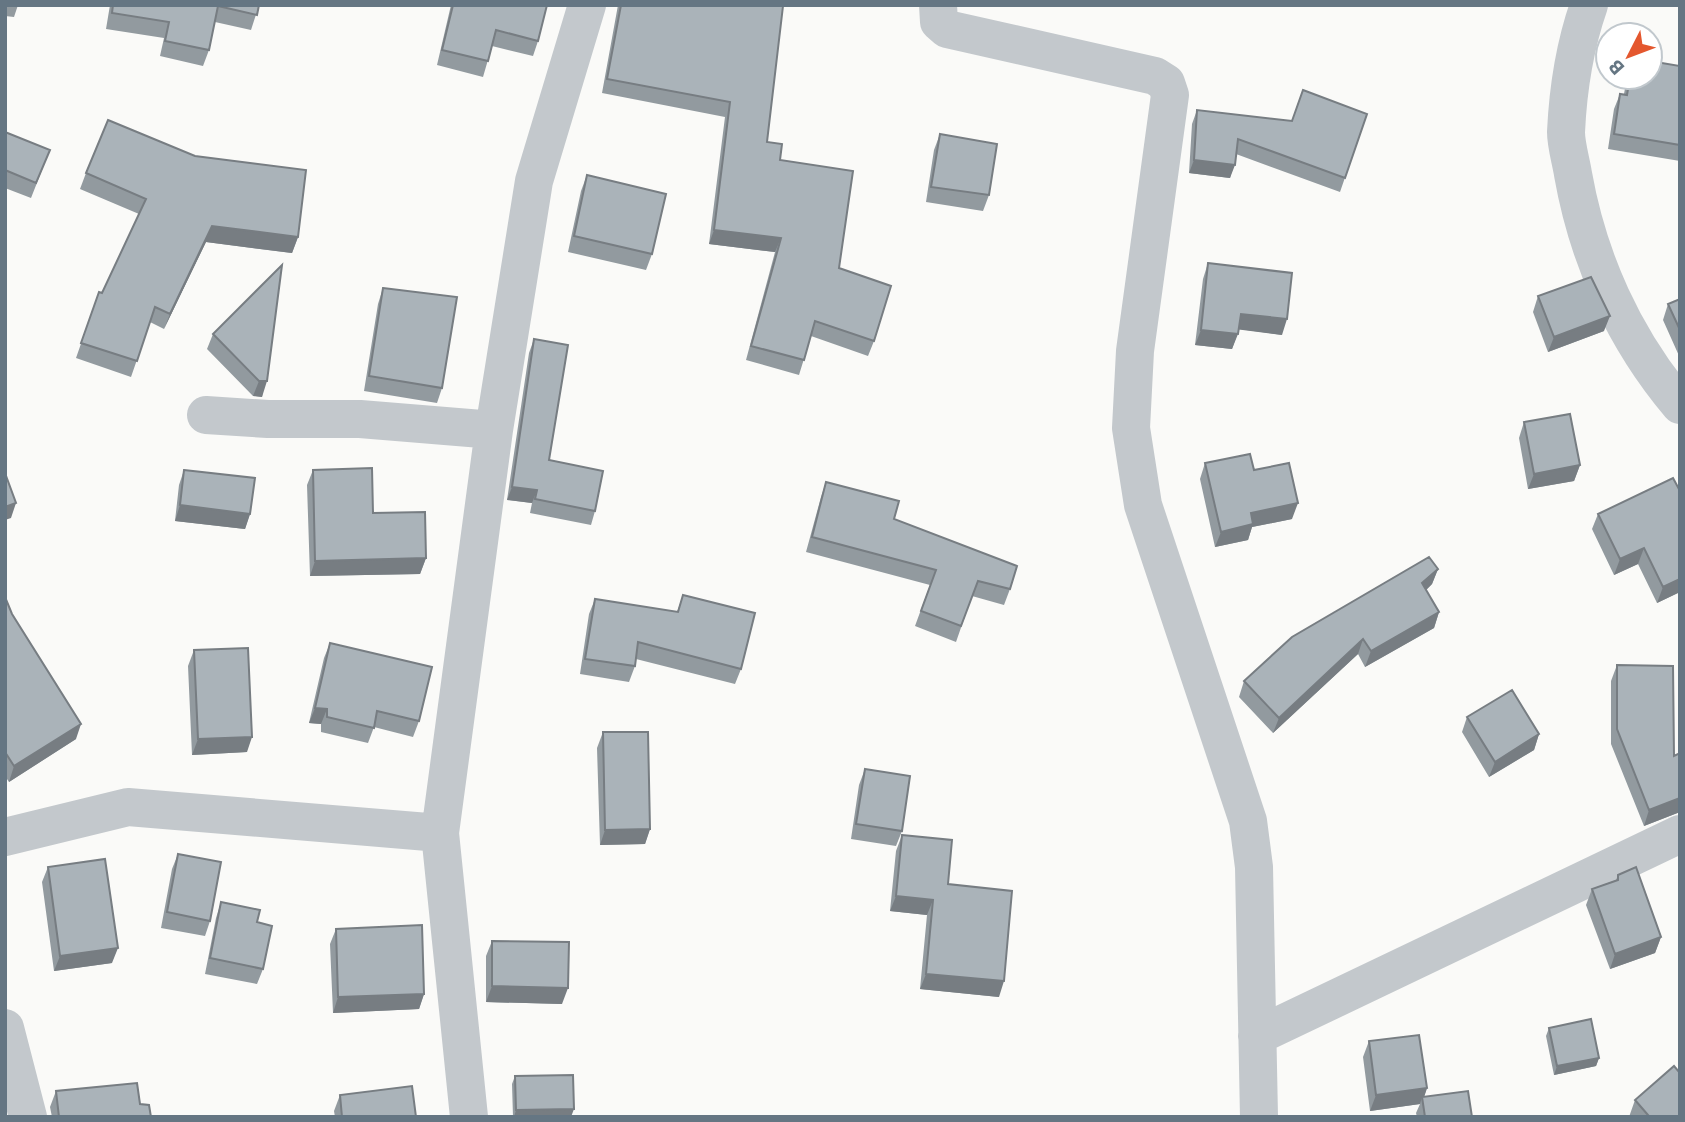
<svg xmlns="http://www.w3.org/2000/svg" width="1685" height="1122" viewBox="0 0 1685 1122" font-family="'Open Sans',sans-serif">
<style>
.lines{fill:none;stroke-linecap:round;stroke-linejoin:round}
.street{stroke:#c3c8cc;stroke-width:38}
.wall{fill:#929a9f}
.shaded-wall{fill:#777d82}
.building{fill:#aab3b9;stroke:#777d82;stroke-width:2}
</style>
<rect width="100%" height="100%" fill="#fafaf8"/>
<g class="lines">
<path class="street" d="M 938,5 L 939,22 L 947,29 L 1155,76 L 1166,83 L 1170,95 L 1135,351 L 1131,428 L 1143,505 L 1248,821 L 1254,867 L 1259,1117
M 1589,5 C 1575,45 1568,89 1566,132 C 1566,145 1571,161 1573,174 C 1588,259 1624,339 1680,405
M 206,415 L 268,419 L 360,419 L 494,430
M 5,837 L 128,807 L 440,833
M 5,1028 L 28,1117
M 1257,1036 L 1680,834
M 469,1117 L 440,833 L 494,430 L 534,181 L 587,5"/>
</g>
<path class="wall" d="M 5,5 L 18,5 L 14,17 L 5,16 Z
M 110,5 L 259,5 L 251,30 L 215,22 L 209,50 L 203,66 L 160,56 L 164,38 L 106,29 Z
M 451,5 L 547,5 L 538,41 L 533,56 L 492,46 L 483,77 L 437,65 Z
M 618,5 L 773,5 L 767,142 L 780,160 L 839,268 L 874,341 L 868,356 L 811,336 L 799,375 L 746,360 L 775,252 L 709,244 L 725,117 L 602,93 Z
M 1680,66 L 1680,161 L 1608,149 L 1614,109 L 1620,94 L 1624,94 L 1627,77 L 1650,77 Z
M 1197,110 L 1292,121 L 1367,114 L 1340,192 L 1236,154 L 1230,178 L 1189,173 L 1192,124 Z
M 5,132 L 44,165 L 31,198 L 5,188 Z
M 940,134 L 989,195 L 983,211 L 926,202 L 934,150 Z
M 86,173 L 298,237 L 292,253 L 206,242 L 164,329 L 150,322 L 131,377 L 76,358 L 99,292 L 102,293 L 139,214 L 80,189 Z
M 587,175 L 652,254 L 646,270 L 568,252 L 581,191 Z
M 1208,263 L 1282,335 L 1239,329 L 1232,349 L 1195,345 L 1203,279 Z
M 282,265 L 262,397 L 253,396 L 207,349 L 213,334 Z
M 383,288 L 442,388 L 437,403 L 364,391 L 378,304 Z
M 1538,296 L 1604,331 L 1548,352 L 1533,312 Z
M 1680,299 L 1680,358 L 1663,320 L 1668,304 Z
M 534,339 L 549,460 L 595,511 L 591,525 L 530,513 L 532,503 L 507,500 L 529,353 Z
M 1524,422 L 1580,465 L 1574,481 L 1528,489 L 1519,438 Z
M 1205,463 L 1254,470 L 1292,519 L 1252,527 L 1248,540 L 1215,547 L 1200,479 Z
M 184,470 L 250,514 L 245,529 L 175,521 L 179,485 Z
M 313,470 L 373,513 L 426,558 L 420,574 L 310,576 L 307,485 Z
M 1673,478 L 1680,592 L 1657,603 L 1638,564 L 1614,575 L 1592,529 L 1598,514 Z
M 826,482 L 894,519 L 1010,589 L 1004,605 L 972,596 L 956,642 L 915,626 L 930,585 L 806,552 L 821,497 Z
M 1438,569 L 1432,584 L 1426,590 L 1439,612 L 1434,628 L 1365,667 L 1358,654 L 1273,733 L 1239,697 L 1244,681 Z
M 683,595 L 741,669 L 735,684 L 636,659 L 635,666 L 629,682 L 580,674 L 589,614 L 595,599 L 677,612 Z
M 5,597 L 12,614 L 76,739 L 9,782 L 5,776 Z
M 330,643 L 419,721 L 413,737 L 374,727 L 368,743 L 321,732 L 321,724 L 309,723 L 324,658 Z
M 194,650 L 247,752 L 192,755 L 188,666 Z
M 1617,665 L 1674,756 L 1680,753 L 1680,812 L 1644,826 L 1611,744 L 1611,681 Z
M 1467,717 L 1539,734 L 1534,750 L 1489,777 L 1462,732 Z
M 603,732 L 650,829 L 645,844 L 600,845 L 597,748 Z
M 865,769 L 902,831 L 896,846 L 851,839 L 859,785 Z
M 902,835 L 948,884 L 999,997 L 920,989 L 927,915 L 890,911 L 896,851 Z
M 178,854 L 210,921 L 205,936 L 161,928 L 172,869 Z
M 48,867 L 112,963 L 54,971 L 42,882 Z
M 1618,875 L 1661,937 L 1655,953 L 1610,969 L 1586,905 L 1592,889 L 1616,880 Z
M 221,902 L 257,922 L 263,969 L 257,984 L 205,974 L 216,918 Z
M 336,929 L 424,994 L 419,1009 L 333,1013 L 330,944 Z
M 492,941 L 562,1004 L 486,1002 L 486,956 Z
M 1549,1028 L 1599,1058 L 1596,1066 L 1554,1075 L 1546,1036 Z
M 1369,1041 L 1427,1088 L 1424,1097 L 1472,1117 L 1417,1117 L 1416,1113 L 1420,1104 L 1370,1111 L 1363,1057 Z
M 515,1076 L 571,1117 L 513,1117 L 512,1084 Z
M 56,1091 L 140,1104 L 151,1117 L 52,1117 L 50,1107 Z
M 340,1095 L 416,1117 L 335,1117 L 334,1111 Z
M 1635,1100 L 1680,1117 L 1629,1117 Z"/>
<path class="shaded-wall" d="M 1194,160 L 1235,165 L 1230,178 L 1189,173 Z
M 212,226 L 298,237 L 292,253 L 206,242 L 164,329 L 170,314 Z
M 714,230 L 781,238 L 775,252 L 709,244 Z
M 1241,314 L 1287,319 L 1282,335 L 1235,329 Z
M 1610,316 L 1604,331 L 1548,352 L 1554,337 Z
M 1201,330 L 1238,334 L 1232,349 L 1195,345 Z
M 259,381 L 267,381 L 262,397 L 253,396 Z
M 1580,465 L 1574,481 L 1528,489 L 1534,474 Z
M 512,487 L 537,490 L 532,503 L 507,500 Z
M 16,503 L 11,518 L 5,520 L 5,507 Z
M 1298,503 L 1292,519 L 1252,527 L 1248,540 L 1215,547 L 1221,532 L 1251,513 Z
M 180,505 L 250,514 L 245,529 L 175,521 Z
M 1644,548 L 1638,564 L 1614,575 L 1620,559 Z
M 426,558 L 420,574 L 310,576 L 315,561 Z
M 1438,569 L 1432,584 L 1417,599 L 1422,583 Z
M 1680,579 L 1680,592 L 1657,603 L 1663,587 Z
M 1439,612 L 1434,628 L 1365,667 L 1371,651 Z
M 1363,639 L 1358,654 L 1273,733 L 1279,718 Z
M 315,708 L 327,709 L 321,724 L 309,723 Z
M 81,724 L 76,739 L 9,782 L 14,766 Z
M 1539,734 L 1534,750 L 1489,777 L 1495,762 Z
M 252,737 L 247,752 L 192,755 L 198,739 Z
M 1680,798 L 1680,812 L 1644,826 L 1649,810 Z
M 650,829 L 645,844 L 600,845 L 605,830 Z
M 896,896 L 933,900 L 927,915 L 890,911 Z
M 1661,937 L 1655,953 L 1610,969 L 1615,954 Z
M 118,948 L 112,963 L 54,971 L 60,956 Z
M 926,974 L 1004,981 L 999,997 L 920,989 Z
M 492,986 L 568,988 L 562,1004 L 486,1002 Z
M 424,994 L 419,1009 L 333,1013 L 338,997 Z
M 1599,1058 L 1596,1066 L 1554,1075 L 1557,1066 Z
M 1427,1088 L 1423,1100 L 1422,1097 L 1420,1104 L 1370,1111 L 1376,1095 Z
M 574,1109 L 571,1117 L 514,1117 L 516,1110 Z"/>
<path class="building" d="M 113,5 L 259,5 L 257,15 L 218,6 L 209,50 L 165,41 L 169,22 L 112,13 Z
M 453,5 L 547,5 L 538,41 L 496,30 L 488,61 L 442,50 Z
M 621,5 L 773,5 L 783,6 L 767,142 L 782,144 L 780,160 L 853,171 L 839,268 L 891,286 L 874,341 L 815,321 L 804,360 L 751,346 L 781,238 L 714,230 L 730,102 L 607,79 Z
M 1650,61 L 1680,66 L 1680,145 L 1614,134 L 1620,94 L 1627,95 L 1630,77 L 1650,77 Z
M 1303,90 L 1367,114 L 1345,178 L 1238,139 L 1235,165 L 1194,160 L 1197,110 L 1292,121 Z
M 108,120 L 195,156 L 306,170 L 298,237 L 212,226 L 170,314 L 155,307 L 137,361 L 81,343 L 99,292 L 102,293 L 146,199 L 86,173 Z
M 5,132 L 50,150 L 36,183 L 5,170 Z
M 940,134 L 997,144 L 989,195 L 931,187 Z
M 587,175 L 666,194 L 652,254 L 574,236 Z
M 1208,263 L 1292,273 L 1287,319 L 1241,314 L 1238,334 L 1201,330 Z
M 282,265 L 267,381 L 259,381 L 213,334 Z
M 1591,277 L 1610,316 L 1554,337 L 1538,296 Z
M 383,288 L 457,297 L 442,388 L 369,376 Z
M 1680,299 L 1680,330 L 1668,304 Z
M 534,339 L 568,345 L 549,460 L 603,471 L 595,511 L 535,499 L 537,490 L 512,487 Z
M 1570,414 L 1580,465 L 1534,474 L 1524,422 Z
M 1250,454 L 1254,470 L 1289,463 L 1298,503 L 1251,513 L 1253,524 L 1221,532 L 1205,463 Z
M 372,468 L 373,513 L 425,512 L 426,558 L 315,561 L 313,470 Z
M 184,470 L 255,478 L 250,514 L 180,505 Z
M 5,473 L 16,503 L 5,507 Z
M 1673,478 L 1680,491 L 1680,579 L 1663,587 L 1644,548 L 1620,559 L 1598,514 Z
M 826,482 L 899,501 L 894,519 L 1017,566 L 1010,589 L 978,581 L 961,626 L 921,611 L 936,570 L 812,537 Z
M 1429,557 L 1438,569 L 1422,583 L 1439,612 L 1371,651 L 1363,639 L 1279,718 L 1244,681 L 1292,637 Z
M 683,595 L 755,613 L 741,669 L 638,642 L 635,666 L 585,659 L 595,599 L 678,612 Z
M 5,597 L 12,614 L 81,724 L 14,766 L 5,752 Z
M 330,643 L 432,667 L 419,721 L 377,711 L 374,728 L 327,717 L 327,709 L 315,708 Z
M 248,648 L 252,737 L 198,739 L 194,650 Z
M 1617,665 L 1673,666 L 1674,756 L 1680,753 L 1680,798 L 1649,810 L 1617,729 Z
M 1512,690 L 1539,734 L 1495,762 L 1467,717 Z
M 603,732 L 648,732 L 650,829 L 605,830 Z
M 865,769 L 910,776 L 902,831 L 856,824 Z
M 902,835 L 952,840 L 948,884 L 1012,891 L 1004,981 L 926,974 L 933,900 L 896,896 Z
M 178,854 L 221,862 L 210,921 L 167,912 Z
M 105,859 L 118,948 L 60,956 L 48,867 Z
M 1636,867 L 1661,937 L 1615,954 L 1592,889 L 1618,880 L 1618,875 Z
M 221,902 L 260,910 L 257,922 L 272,926 L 263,969 L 210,958 Z
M 422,925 L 424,994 L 338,997 L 336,929 Z
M 492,941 L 569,942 L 568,988 L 492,986 Z
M 1591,1019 L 1599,1058 L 1557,1066 L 1549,1028 Z
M 1419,1035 L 1427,1088 L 1376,1095 L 1369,1041 Z
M 1674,1066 L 1680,1073 L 1680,1117 L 1646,1117 L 1648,1115 L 1635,1100 Z
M 573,1075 L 574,1109 L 516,1110 L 515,1076 Z
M 137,1083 L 140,1104 L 149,1105 L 151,1117 L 59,1117 L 56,1091 Z
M 412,1086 L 416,1117 L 342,1117 L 340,1095 Z
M 1468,1091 L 1472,1117 L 1425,1117 L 1422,1097 Z"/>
<rect width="1685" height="1122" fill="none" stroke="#657683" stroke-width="14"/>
<g transform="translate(1629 56) rotate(228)"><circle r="33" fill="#ffffff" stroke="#c1c8cd" stroke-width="2"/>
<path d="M0-5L12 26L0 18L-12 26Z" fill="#e4572e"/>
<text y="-10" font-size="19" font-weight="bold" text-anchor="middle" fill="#657683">B</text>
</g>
</svg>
